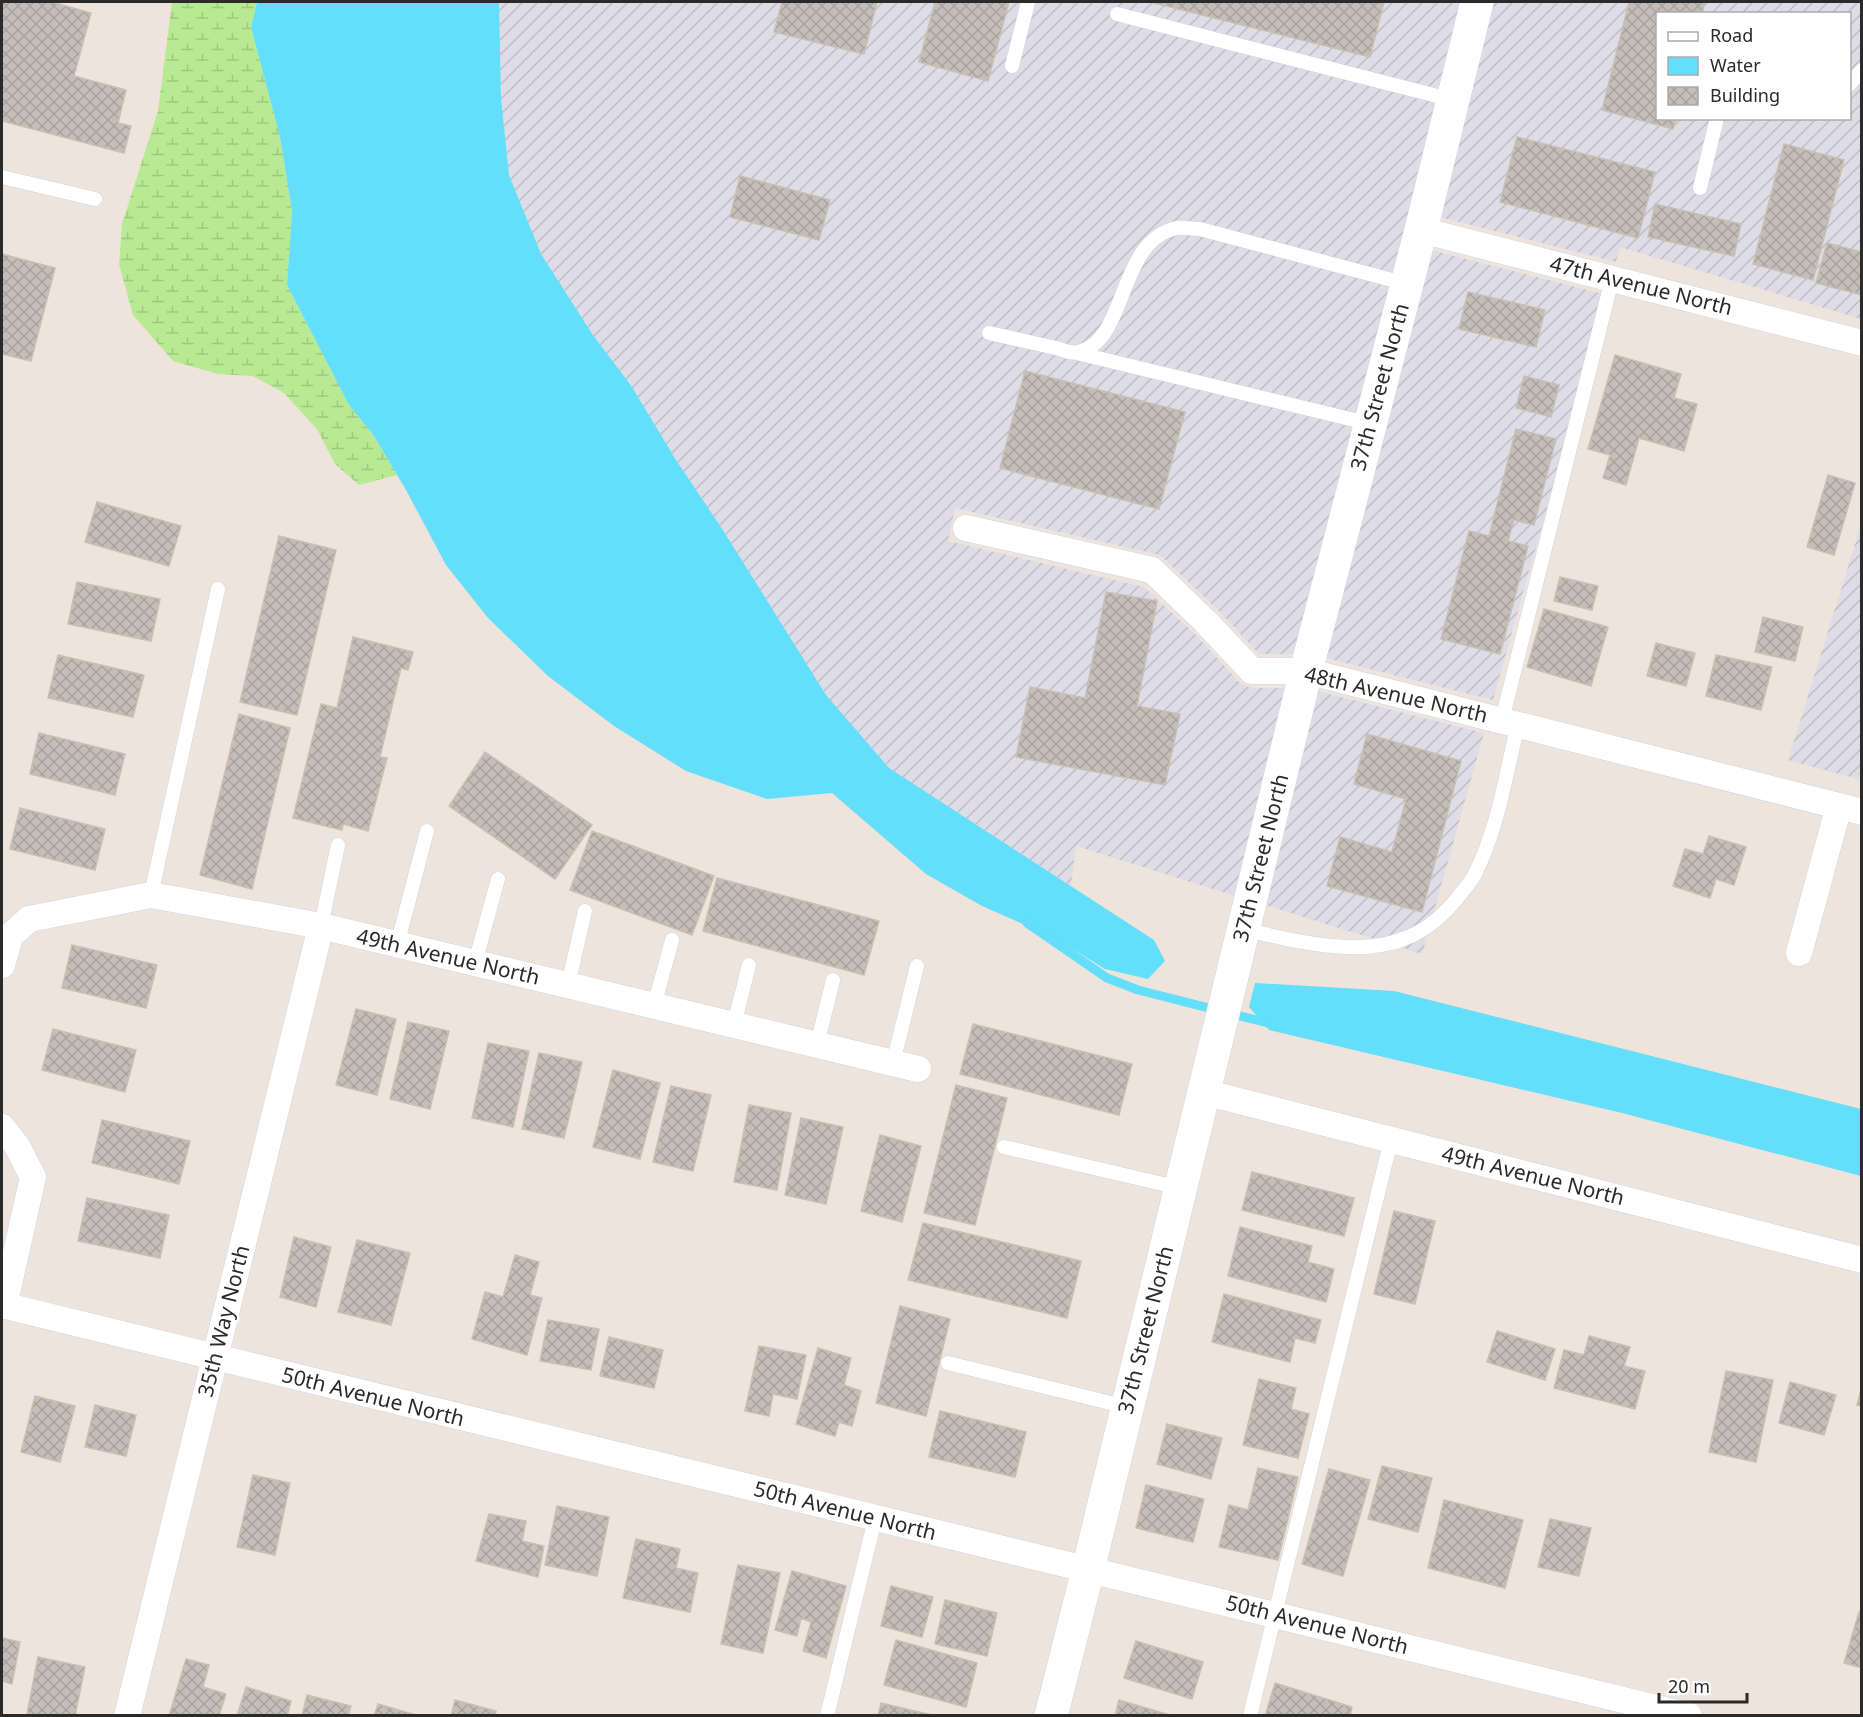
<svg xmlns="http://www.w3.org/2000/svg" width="1863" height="1717" viewBox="0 0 1863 1717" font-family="'Noto Sans',sans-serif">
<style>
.industrial{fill:url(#industrial-furrows);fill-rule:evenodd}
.wetland{fill:url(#wetland-marsh)}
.water{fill:#63defb}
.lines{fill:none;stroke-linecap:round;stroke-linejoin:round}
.stream{stroke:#63defb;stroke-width:9}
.building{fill:url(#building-cross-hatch);stroke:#c9c0b4;stroke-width:1.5}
.lane-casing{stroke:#d0d6e5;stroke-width:15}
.street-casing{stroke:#d0d6e5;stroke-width:27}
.secondary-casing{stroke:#d0d6e5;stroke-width:34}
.lane{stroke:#fff;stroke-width:14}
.street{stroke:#fff;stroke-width:26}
.secondary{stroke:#fff;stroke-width:33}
.labels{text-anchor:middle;stroke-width:5;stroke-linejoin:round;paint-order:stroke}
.street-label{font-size:21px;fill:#2a2a2a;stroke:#fff}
</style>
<defs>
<pattern id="industrial-furrows" width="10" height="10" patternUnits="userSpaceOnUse" patternTransform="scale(1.5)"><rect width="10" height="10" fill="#dedce6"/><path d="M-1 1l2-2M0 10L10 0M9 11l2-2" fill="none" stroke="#bfbdc5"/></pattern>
<pattern id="wetland-marsh" width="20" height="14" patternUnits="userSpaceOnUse" patternTransform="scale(1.5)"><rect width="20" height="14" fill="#b7ea92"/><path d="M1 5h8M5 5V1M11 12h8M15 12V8" fill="none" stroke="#9ec97e"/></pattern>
<pattern id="building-cross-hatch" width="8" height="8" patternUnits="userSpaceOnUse" patternTransform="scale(1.5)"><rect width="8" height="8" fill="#c5beb8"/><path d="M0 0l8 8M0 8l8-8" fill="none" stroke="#a9a39e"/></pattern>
</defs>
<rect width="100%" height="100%" fill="#eee4db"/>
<path class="industrial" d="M 499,2 L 1462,2 L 1406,226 L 1295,654 L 1259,654 L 1217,609 L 1162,557 L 1156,554 L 955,508 L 948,541 L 1144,587 L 1196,635 L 1241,684 L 1251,688 L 1286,688 L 1235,896 L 1076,846 L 1071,886 L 889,768 L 826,695 L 721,527 L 676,460 L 632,387 L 593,335 L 541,254 L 509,175 L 501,98 Z
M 1493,2 L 1861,2 L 1861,319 L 1620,247 L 1616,262 L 1440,217 ZM 1658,14 L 1850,14 L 1850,118 L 1658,118 Z
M 1431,250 L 1607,295 L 1493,700 L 1326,658 Z
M 1861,525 L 1861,780 L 1788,760 Z
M 1317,691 L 1484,733 L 1422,954 L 1265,905 Z"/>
<path class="wetland" d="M 172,2 L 257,2 L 251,27 L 280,137 L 292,211 L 287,285 L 349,405 L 374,436 L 397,475 L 359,485 L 335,464 L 317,429 L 284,393 L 253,376 L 218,374 L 173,361 L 133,315 L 119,264 L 122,224 L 158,111 Z"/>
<path class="water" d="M 257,2 L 499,2 L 501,98 L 509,175 L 541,254 L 593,335 L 632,387 L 676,460 L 721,527 L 826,695 L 889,768 L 1154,940 L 1165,961 L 1148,979 L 1105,969 L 1055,938 L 982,906 L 926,874 L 832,793 L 767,799 L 686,771 L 614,726 L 548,676 L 488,618 L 446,565 L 406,490 L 374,436 L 349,405 L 287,285 L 292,211 L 280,137 L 251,27 Z
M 1255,983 L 1394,991 L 1861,1109 L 1861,1176 L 1622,1113 L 1269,1030 L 1249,1007 Z"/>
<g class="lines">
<path class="stream" d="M 1027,923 L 1107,978 L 1138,990 L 1272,1024"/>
</g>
<path class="building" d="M 2,2 L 52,2 L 91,13 L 74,76 L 126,90 L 118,123 L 131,126 L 124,153 L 2,121 Z
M 782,2 L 877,2 L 864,54 L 774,32 Z
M 935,2 L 1009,2 L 988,81 L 919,62 Z
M 1150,2 L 1384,2 L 1370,57 Z
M 1629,2 L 1705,2 L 1702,14 L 1658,14 L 1658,118 L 1676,118 L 1673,129 L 1602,110 Z
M 1517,137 L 1655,172 L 1638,238 L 1500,202 Z
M 1784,144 L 1844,160 L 1813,280 L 1753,264 Z
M 740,176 L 830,200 L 819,240 L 730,217 Z
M 1655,204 L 1741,224 L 1734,256 L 1648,237 Z
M 1827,243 L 1862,252 L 1862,295 L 1816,283 Z
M 2,254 L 55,268 L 31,361 L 2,354 Z
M 1468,292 L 1545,310 L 1536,347 L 1459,329 Z
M 1615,355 L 1681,374 L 1674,398 L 1697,404 L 1684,451 L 1639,438 L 1626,485 L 1603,478 L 1610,455 L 1588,449 Z
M 1025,371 L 1185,412 L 1159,509 L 1000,468 Z
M 1524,376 L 1559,385 L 1551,417 L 1516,408 Z
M 1516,429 L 1556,439 L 1534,525 L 1514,520 L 1508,541 L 1528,546 L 1500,654 L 1441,639 L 1469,531 L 1489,536 Z
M 1828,475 L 1855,483 L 1834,555 L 1807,547 Z
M 97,502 L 181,526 L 169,566 L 85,542 Z
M 279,536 L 336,550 L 297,715 L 240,702 Z
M 1560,577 L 1598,586 L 1592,610 L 1554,601 Z
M 77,582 L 160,599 L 151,641 L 68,624 Z
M 1106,592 L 1157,601 L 1137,706 L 1180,714 L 1165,785 L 1016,757 L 1030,687 L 1085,698 Z
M 1544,609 L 1608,627 L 1591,686 L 1527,667 Z
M 1763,617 L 1803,627 L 1795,661 L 1755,652 Z
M 353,637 L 413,652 L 408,670 L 401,668 L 380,757 L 387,758 L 368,831 L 343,824 L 342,830 L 293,818 L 321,704 L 337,708 Z
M 1656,643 L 1695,653 L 1686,686 L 1647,676 Z
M 58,655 L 144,675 L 133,717 L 48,698 Z
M 1716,655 L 1772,667 L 1761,710 L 1706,696 Z
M 239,714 L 290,728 L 252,889 L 200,875 Z
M 39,733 L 125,754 L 115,795 L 30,774 Z
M 1367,734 L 1461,761 L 1422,912 L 1327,886 L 1340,837 L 1392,852 L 1406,799 L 1354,784 Z
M 485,752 L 592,825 L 555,879 L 449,806 Z
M 20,808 L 105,829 L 95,870 L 10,849 Z
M 592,831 L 714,876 L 692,935 L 570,890 Z
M 1709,836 L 1746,847 L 1734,885 L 1716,879 L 1710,898 L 1673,886 L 1685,849 L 1703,854 Z
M 717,878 L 879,921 L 864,975 L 703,931 Z
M 72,945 L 157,965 L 146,1008 L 62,988 Z
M 356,1009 L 396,1019 L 377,1095 L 336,1085 Z
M 408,1022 L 449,1031 L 430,1109 L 390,1099 Z
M 973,1024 L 1132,1064 L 1119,1115 L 960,1074 Z
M 53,1029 L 136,1050 L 125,1092 L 42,1070 Z
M 488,1043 L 529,1051 L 513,1127 L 472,1118 Z
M 539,1053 L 582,1062 L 564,1138 L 522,1129 Z
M 613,1070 L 660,1083 L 640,1159 L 593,1147 Z
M 956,1085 L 1007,1098 L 975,1225 L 924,1213 Z
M 671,1086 L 711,1095 L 693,1171 L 653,1162 Z
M 749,1105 L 791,1113 L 777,1190 L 734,1182 Z
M 801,1118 L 843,1127 L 826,1204 L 785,1195 Z
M 102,1120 L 190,1141 L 179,1184 L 92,1163 Z
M 880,1135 L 921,1146 L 902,1222 L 861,1211 Z
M 1252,1172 L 1354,1198 L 1344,1236 L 1242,1210 Z
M 87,1198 L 169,1215 L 160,1258 L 78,1241 Z
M 1394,1211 L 1435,1221 L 1415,1304 L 1374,1294 Z
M 923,1223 L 1081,1261 L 1067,1318 L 908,1280 Z
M 1240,1227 L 1312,1246 L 1308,1262 L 1334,1269 L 1326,1302 L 1228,1276 Z
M 294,1237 L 331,1247 L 316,1307 L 280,1297 Z
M 357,1240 L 410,1253 L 391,1325 L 338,1312 Z
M 515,1255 L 539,1262 L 530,1295 L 542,1298 L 527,1355 L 472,1339 L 485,1292 L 503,1297 Z
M 1224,1294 L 1321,1320 L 1315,1343 L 1295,1338 L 1290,1362 L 1212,1342 Z
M 900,1306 L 950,1319 L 926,1416 L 876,1403 Z
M 548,1320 L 599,1329 L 591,1370 L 540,1361 Z
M 1497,1331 L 1555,1349 L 1545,1380 L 1487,1362 Z
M 1589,1336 L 1630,1347 L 1624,1366 L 1645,1371 L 1635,1409 L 1554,1388 L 1564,1350 L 1584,1355 Z
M 609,1337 L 663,1350 L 654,1388 L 600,1376 Z
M 759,1346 L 806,1355 L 797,1399 L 773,1394 L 769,1416 L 745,1411 Z
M 818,1348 L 851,1358 L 844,1385 L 861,1391 L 852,1426 L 839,1422 L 835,1436 L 796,1424 Z
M 1726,1371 L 1773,1380 L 1756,1462 L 1709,1452 Z
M 1259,1379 L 1296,1388 L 1291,1409 L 1309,1414 L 1298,1458 L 1243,1445 Z
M 1790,1382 L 1836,1395 L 1824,1435 L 1779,1423 Z
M 1862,1386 L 1862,1406 L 1857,1405 Z
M 35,1396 L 75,1406 L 60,1462 L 21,1452 Z
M 95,1405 L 136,1415 L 126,1456 L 85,1447 Z
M 940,1411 L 1026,1432 L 1015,1477 L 929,1457 Z
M 1167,1424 L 1222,1438 L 1211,1479 L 1157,1464 Z
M 1382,1466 L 1432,1478 L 1418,1532 L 1368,1519 Z
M 1258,1468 L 1298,1477 L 1278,1560 L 1219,1547 L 1229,1505 L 1248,1510 Z
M 1329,1469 L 1370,1480 L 1343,1576 L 1302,1564 Z
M 253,1475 L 290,1483 L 275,1555 L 237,1547 Z
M 1146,1485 L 1204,1499 L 1193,1542 L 1136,1528 Z
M 1444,1500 L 1523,1520 L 1505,1588 L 1428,1568 Z
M 557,1506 L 609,1517 L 597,1576 L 545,1565 Z
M 489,1514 L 526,1521 L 522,1541 L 544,1546 L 538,1577 L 476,1561 Z
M 1550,1519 L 1591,1528 L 1579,1576 L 1538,1567 Z
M 636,1539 L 680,1549 L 676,1568 L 698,1573 L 690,1612 L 623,1598 Z
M 738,1565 L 780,1573 L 763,1653 L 721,1644 Z
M 792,1571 L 846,1586 L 826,1658 L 803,1651 L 811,1622 L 801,1618 L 797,1636 L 775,1630 Z
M 891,1586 L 933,1597 L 922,1637 L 881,1626 Z
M 945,1600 L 997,1613 L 987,1656 L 935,1644 Z
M 1859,1612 L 1862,1613 L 1862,1668 L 1844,1663 Z
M 2,1638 L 20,1642 L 12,1684 L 2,1681 Z
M 896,1640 L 977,1663 L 966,1707 L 884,1685 Z
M 1136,1641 L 1203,1662 L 1192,1699 L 1124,1678 Z
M 38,1657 L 85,1667 L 75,1716 L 36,1716 L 27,1714 Z
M 186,1659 L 209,1665 L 203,1687 L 226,1694 L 219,1716 L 169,1716 Z
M 1275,1683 L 1352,1707 L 1350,1716 L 1265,1716 Z
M 246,1687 L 291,1701 L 287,1716 L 237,1716 Z
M 307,1695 L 351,1706 L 348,1716 L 302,1716 Z
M 455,1700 L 496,1711 L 495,1716 L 451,1716 Z
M 1119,1700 L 1173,1716 L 1115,1716 Z
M 881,1703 L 936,1716 L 878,1716 Z
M 378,1704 L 419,1716 L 374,1716 Z"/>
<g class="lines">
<defs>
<path id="lane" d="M 1117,14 L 1453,100
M 1012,66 L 1028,2
M 1850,84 L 1862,70
M 2,177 L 95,199
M 1700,188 L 1717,118
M 989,333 C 1011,338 1034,343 1056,348 C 1063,350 1072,354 1078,352 C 1128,342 1117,240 1177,228 C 1184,227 1193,229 1200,229 L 1407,284
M 1077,353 L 1371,424
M 1502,720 L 1612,279
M 151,895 L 218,589
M 321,926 L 338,845
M 1243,929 C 1277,937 1312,946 1347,947 C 1395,949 1429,934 1459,896 C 1464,889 1471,882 1475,874 C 1498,828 1506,774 1518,724
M 397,945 L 427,831
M 475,963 L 498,879
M 568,985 L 585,911
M 654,1006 L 672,940
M 734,1025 L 749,965
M 817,1045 L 833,980
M 893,1063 L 917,966
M 1004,1147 L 1180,1188
M 948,1363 L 1127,1407
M 827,1716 L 875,1519
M 1250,1716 L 1391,1140"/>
<path id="street" d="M 1421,230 L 1862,343
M 966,528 L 1152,570 L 1206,622 L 1252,671 L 1306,671 L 1862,812
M 1799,953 L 1839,806
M 2,965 L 10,936 L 29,919 L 151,895 L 321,926 L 918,1069
M 1204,1092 L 1862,1260
M 2,1127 L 17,1146 L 33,1177 L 4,1306
M 2,1305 L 1689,1716
M 127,1716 L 321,926"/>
<path id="secondary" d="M 1051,1716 L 1088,1570 L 1306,671 L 1421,230 L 1477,2"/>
</defs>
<use href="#lane" class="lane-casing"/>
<use href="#street" class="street-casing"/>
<use href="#secondary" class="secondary-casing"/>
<use href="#lane" class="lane"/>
<use href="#street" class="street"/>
<use href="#secondary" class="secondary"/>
</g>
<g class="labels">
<g class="street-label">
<text transform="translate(1641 286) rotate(14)" y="7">47th Avenue North</text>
<text transform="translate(1380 387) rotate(-75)" y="7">37th Street North</text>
<text transform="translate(1396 695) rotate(13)" y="7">48th Avenue North</text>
<text transform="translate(1261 858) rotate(-76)" y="7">37th Street North</text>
<text transform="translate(448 957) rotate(13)" y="7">49th Avenue North</text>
<text transform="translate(1533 1176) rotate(14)" y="7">49th Avenue North</text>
<text transform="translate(224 1321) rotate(-76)" y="7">35th Way North</text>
<text transform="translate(1146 1330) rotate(-76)" y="7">37th Street North</text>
<text transform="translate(373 1397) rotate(14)" y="7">50th Avenue North</text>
<text transform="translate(845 1511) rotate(14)" y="7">50th Avenue North</text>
<text transform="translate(1317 1625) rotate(14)" y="7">50th Avenue North</text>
</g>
</g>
<rect width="1863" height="1717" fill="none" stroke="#2a2a2a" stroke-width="6"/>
<rect x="1656" y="12" width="195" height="108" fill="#ffffff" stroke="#aaaaaa" stroke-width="1.5"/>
<rect x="1668" y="32" width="30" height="9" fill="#ffffff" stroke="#aaaaaa" stroke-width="1.5"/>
<text x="1710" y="42" font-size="18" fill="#2a2a2a">Road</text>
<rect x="1668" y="57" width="30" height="18" fill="#63defb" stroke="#aaaaaa" stroke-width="1.5"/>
<text x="1710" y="72" font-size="18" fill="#2a2a2a">Water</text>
<rect x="1668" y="87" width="30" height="18" fill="url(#building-cross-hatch)" stroke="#aaaaaa" stroke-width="1.5"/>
<text x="1710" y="102" font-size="18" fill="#2a2a2a">Building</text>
<path d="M1659 1693v9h88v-9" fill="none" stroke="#2a2a2a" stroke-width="3"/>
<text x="1668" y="1693" font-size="18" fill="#2a2a2a" stroke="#ffffff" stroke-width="4.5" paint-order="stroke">20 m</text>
</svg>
